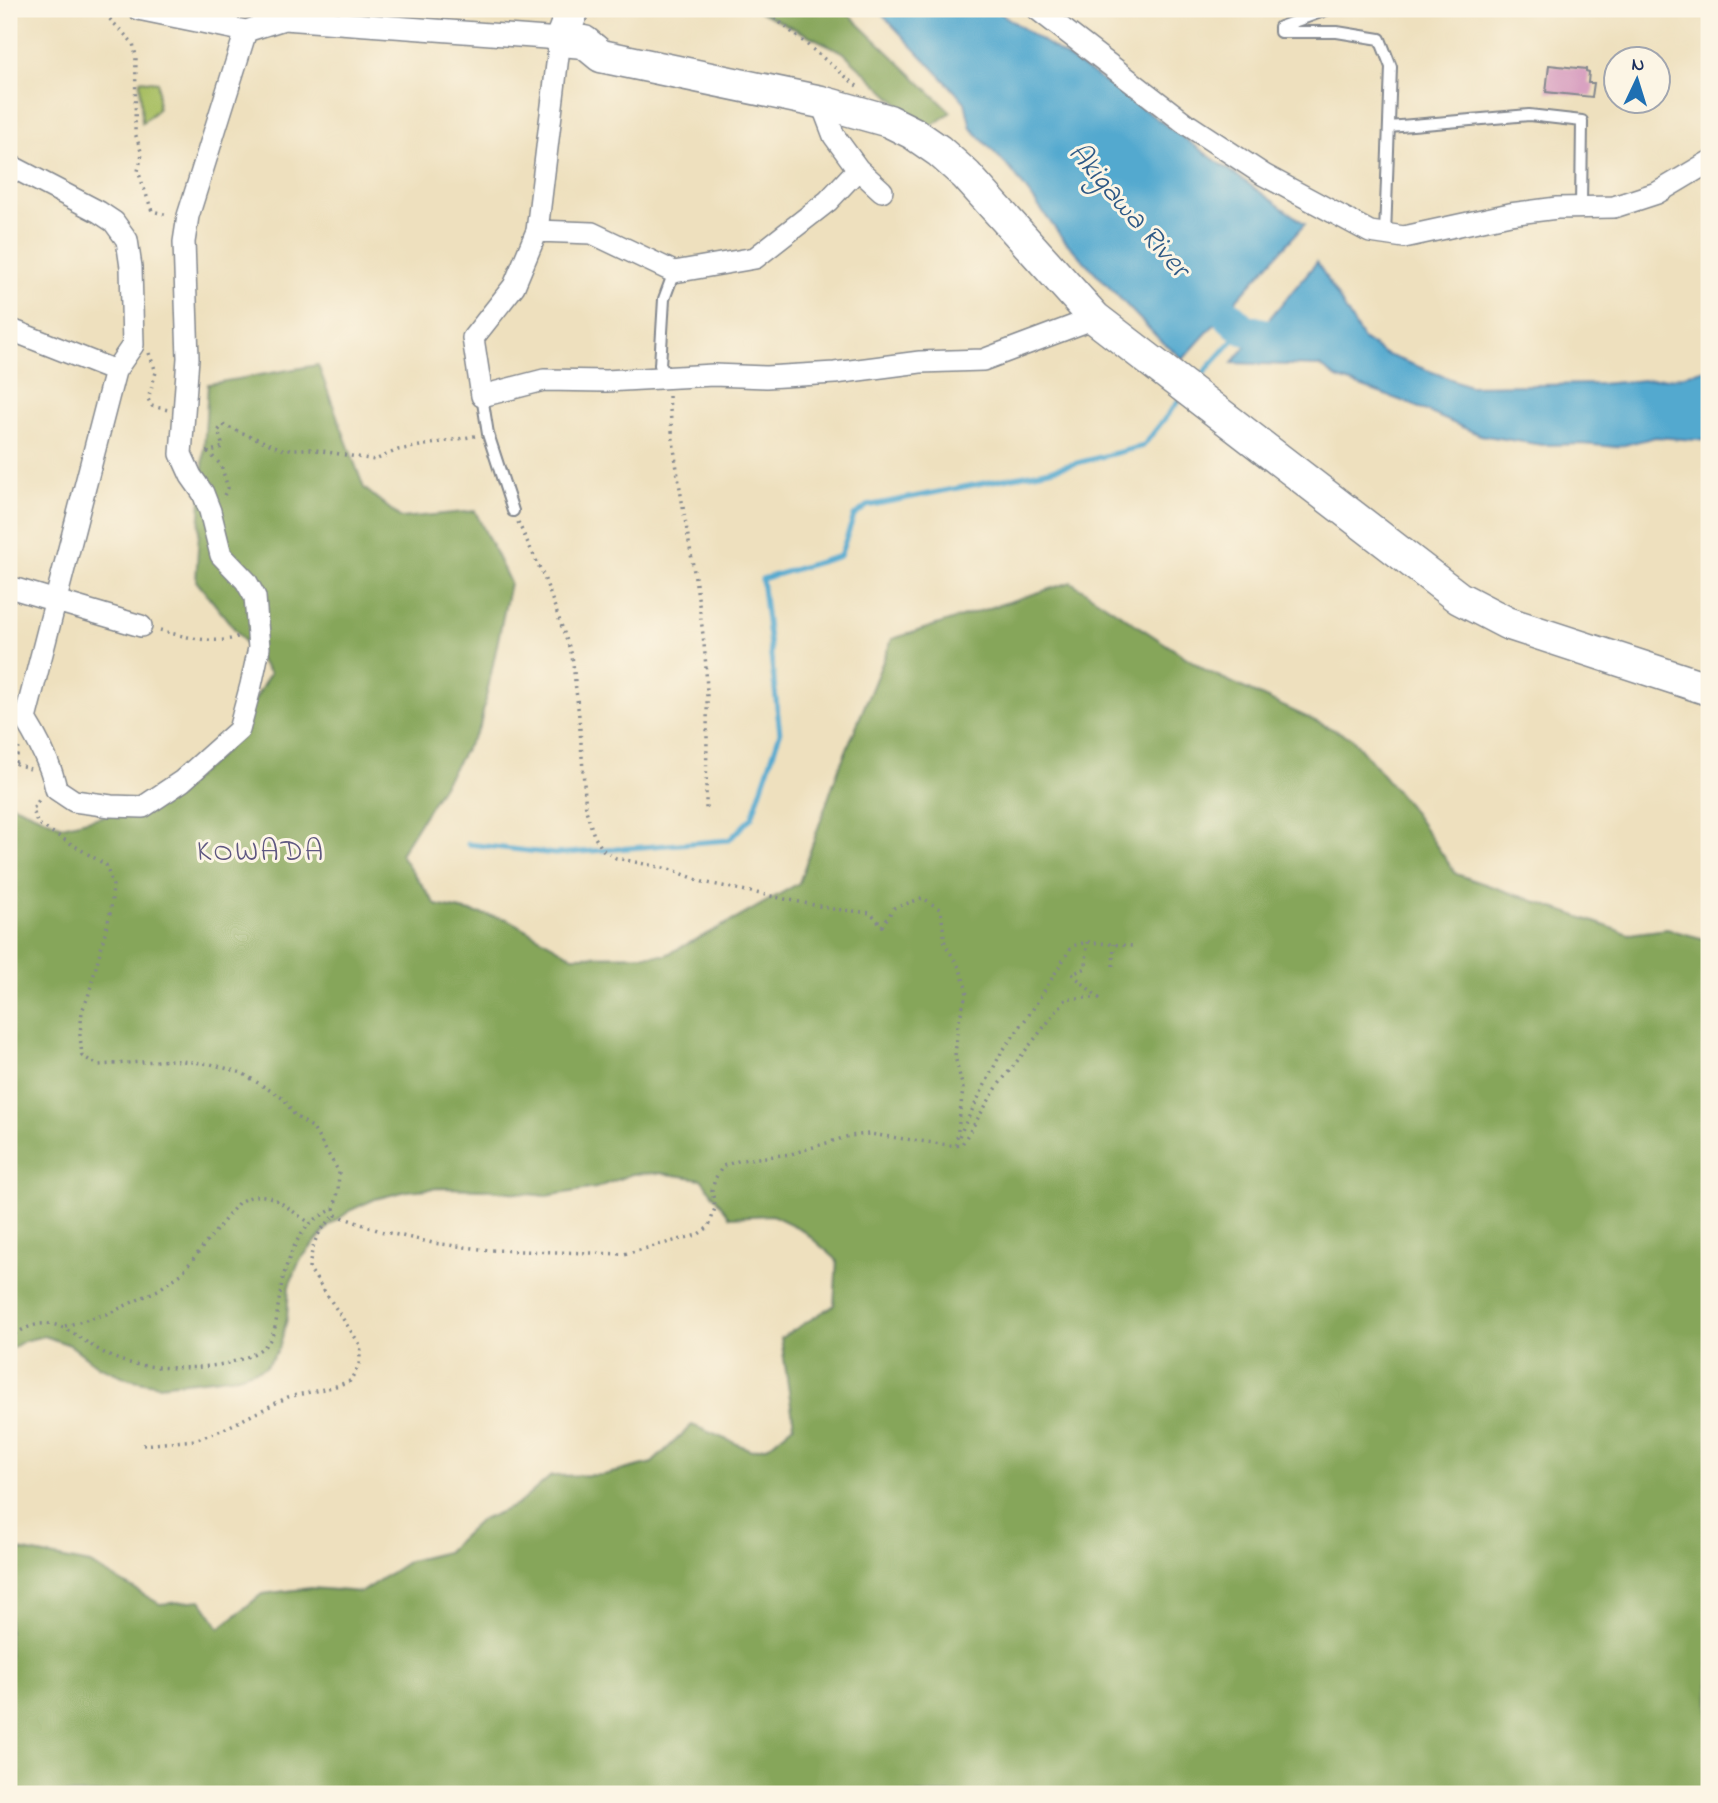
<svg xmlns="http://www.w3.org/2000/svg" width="1718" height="1803" viewBox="0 0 1718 1803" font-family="'Indie Flower',sans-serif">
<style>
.green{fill:#a9bf64;stroke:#627761;stroke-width:2}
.forest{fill:#86a65a;stroke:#506a5c;stroke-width:2}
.water{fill:#53a9cf;stroke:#376c96;stroke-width:2}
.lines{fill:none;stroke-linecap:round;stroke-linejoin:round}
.stream{stroke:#53a9cf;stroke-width:5}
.river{stroke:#53a9cf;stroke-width:32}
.building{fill:#d9a2c1}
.lane-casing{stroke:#84888e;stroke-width:14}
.street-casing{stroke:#84888e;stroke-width:24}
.secondary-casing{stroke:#84888e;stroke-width:35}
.path{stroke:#84888e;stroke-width:3.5;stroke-dasharray:2 5;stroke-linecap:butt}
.lane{stroke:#fff;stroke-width:10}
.street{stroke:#fff;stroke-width:21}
.secondary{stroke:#fff;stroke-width:32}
.labels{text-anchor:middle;stroke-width:6;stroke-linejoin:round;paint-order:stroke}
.water-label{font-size:30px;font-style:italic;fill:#2f5a86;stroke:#fcf5e5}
.neighbourhood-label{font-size:30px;letter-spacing:2px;fill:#5e5781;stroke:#fcf5e5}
</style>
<rect width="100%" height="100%" fill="#fcf5e5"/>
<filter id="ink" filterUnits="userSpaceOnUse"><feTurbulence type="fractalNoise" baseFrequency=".0143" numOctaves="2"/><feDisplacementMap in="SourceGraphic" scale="14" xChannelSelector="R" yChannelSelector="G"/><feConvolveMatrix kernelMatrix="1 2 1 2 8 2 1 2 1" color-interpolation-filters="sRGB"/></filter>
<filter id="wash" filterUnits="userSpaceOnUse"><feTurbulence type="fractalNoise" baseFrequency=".00686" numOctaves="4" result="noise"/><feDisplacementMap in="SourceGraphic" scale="28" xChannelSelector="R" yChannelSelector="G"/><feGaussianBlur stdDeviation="1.57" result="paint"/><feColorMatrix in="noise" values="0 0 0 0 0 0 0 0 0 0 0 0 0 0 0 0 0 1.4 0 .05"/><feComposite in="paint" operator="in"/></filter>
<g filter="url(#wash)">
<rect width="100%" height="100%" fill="#eee0be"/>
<path class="green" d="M 140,80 L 158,82 L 158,109 L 142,123 Z"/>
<path class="forest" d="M 754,9 L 843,9 L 951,112 L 926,130 L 843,52 Z
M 318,365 L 364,488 L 401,518 L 475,511 L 510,583 L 480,726 L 400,854 L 436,905 L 507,919 L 573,956 L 666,955 L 734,920 L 799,883 L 837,773 L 892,639 L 1071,582 L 1207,671 L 1352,738 L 1409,806 L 1456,874 L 1629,934 L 1667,929 L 1709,940 L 1709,1794 L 9,1794 L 9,1548 L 90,1564 L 160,1604 L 201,1600 L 220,1628 L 262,1594 L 311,1588 L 361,1592 L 409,1561 L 446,1552 L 479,1521 L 517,1505 L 551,1476 L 603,1475 L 652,1463 L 692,1425 L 751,1450 L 769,1446 L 794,1425 L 781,1338 L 834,1305 L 837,1260 L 801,1229 L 772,1215 L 730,1217 L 701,1179 L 660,1173 L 632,1174 L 596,1188 L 546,1196 L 482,1189 L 439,1188 L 407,1191 L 375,1199 L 351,1210 L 329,1226 L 300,1260 L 289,1286 L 287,1319 L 279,1349 L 265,1367 L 238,1376 L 159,1385 L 129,1379 L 98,1366 L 70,1345 L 44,1336 L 24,1341 L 9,1350 L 9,803 L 62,826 L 168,801 L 226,750 L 270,673 L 196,581 L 208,384 Z"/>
<path class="water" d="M 877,9 L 994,9 L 1115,89 L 1305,224 L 1183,359 L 1159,339 L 1064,240 L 1012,171 L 971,128 L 965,102 Z
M 1317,262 L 1363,339 L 1385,354 L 1469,386 L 1600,384 L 1678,377 L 1709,368 L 1709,441 L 1655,437 L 1617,447 L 1582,444 L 1542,445 L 1480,435 L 1408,403 L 1337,378 L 1320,366 L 1232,363 Z"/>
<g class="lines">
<path class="stream" d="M 1195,383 L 1243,329
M 468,844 L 555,854 L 729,840 L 752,817 L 780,733 L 762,579 L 840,556 L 854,516 L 867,506 L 1050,470 L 1143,446 L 1181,398"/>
<path class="river" d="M 1195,284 L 1243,329 L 1299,343"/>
</g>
<g id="blocks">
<path class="building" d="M 1549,65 L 1586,69 L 1586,71 L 1589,72 L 1588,83 L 1594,83 L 1592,97 L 1546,92 Z"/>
</g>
</g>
<g filter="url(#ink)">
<use href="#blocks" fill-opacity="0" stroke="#84888e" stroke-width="2"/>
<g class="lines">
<defs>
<path id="lane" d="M 1329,9 L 1280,27 L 1280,32 L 1337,32 L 1380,39 L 1391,67 L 1385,235
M 1389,127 L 1529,115 L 1582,121 L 1581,207
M 668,377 L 660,365 L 664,299 L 674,272
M 482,396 L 488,434 L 513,511"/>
<path id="street" d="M 138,9 L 246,31 L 284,19 L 560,39 L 537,231 L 514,286 L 473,338 L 482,396 L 544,380 L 606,381 L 713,375 L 766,377 L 835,373 L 920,362 L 983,360 L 1095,318
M 1037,9 L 1185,123 L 1264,175 L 1370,232 L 1404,237 L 1510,214 L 1557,208 L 1614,207 L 1657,193 L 1709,162
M 9,165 L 99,212 L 114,222 L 127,240 L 131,267 L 133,345 L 115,371 L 25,719 C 38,740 51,764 56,789 L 74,801 L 111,806 L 143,807 L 182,781 L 239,730 L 251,685 L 259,648 L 255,597 L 246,581 L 221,555 L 210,511 L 203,493 L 191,476 L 181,454 L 188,358 L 184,242 L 188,216 L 246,31
M 858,169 L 882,191
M 537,231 L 592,233 L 674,272 L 755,258 L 828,201 L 858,169 L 834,136 L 821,102
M 9,329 L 115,371
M 9,587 L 141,626"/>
<path id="secondary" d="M 573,9 L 561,40 L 584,42 L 601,56 L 821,102 L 889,121 L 913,133 L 939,151 L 966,175 L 1095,318 L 1459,598 L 1507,623 L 1709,689"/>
</defs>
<use href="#lane" class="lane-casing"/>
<use href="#street" class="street-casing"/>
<use href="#secondary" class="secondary-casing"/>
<path class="path" d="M 100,9 L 133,43 L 136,56 L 135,133 L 142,154 L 138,171 L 152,211 L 168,215
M 764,9 L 857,86
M 149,353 L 156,372 L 148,399 L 152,406 L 168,410
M 669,396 C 674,477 694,555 703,635 C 710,693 706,752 706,811
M 224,495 L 228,488 L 221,465 L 208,452 L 223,447 L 218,431 L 223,425 L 282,449 L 310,449 L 375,460 L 398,450 L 475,436
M 518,522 L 544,577 L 572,655 L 579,716 L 586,810 L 594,836 L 603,850 L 616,858 L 673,870 L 703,882 L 833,909 L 871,913 L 882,926 L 894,908 L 923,898 L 941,910 L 945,944 L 960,969 L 967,991 L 958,1024 L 955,1056 L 963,1089 L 956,1146
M 160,630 C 181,636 220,647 241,635
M 9,761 L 30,769
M 15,763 L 19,748
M 1113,966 L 1114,944
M 959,1136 L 1001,1053 L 1031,1012 L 1072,946 L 1087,942 L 1132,946
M 334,1208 L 336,1215 L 380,1231 L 433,1243 L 489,1250 L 624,1254 L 697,1235 L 709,1227 L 715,1208 L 712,1190 L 715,1179 L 723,1166 L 741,1160 L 791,1154 L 849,1136 L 869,1134 L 956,1146 L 962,1144 L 999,1084 L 1067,998 L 1099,998 L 1072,974 L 1086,968 L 1087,942
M 65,1326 L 110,1313 L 158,1290 L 181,1274 L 239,1202 C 271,1184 284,1209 311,1223
M 9,1338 C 59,1303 72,1341 117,1359 C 144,1370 199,1370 228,1363 C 243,1359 265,1352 272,1336 C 277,1326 277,1311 279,1300 C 283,1273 291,1242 311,1223 C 317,1217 327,1213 334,1208 L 338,1192 L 339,1172 L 312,1127 L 295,1116 L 284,1099 L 242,1073 L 211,1064 L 172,1060 L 98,1065 L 82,1056 L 80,1035 L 82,1011 L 88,997 L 111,910 L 113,886 L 106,865 L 37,823 L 33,809 L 41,797
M 143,1445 L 195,1440 L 224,1429 L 288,1397 L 333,1387 L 350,1381 L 359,1365 L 361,1346 L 309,1268 C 313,1242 316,1232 336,1215"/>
<use href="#lane" class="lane"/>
<use href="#street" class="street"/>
<use href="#secondary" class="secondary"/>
</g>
</g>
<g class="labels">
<g class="water-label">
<text transform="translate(1130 209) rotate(49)" y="10">Akigawa River</text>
</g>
<g class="neighbourhood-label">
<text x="261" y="860">KOWADA</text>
</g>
</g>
<rect width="1718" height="1803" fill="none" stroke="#fcf5e5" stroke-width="35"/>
<g transform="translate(1637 80) rotate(4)"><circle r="33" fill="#fcf5e5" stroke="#a2a6af" stroke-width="2"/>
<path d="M0-5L12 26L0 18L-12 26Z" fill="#1f6fb2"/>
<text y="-10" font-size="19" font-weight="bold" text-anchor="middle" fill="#1b2f5e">N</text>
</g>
</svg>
